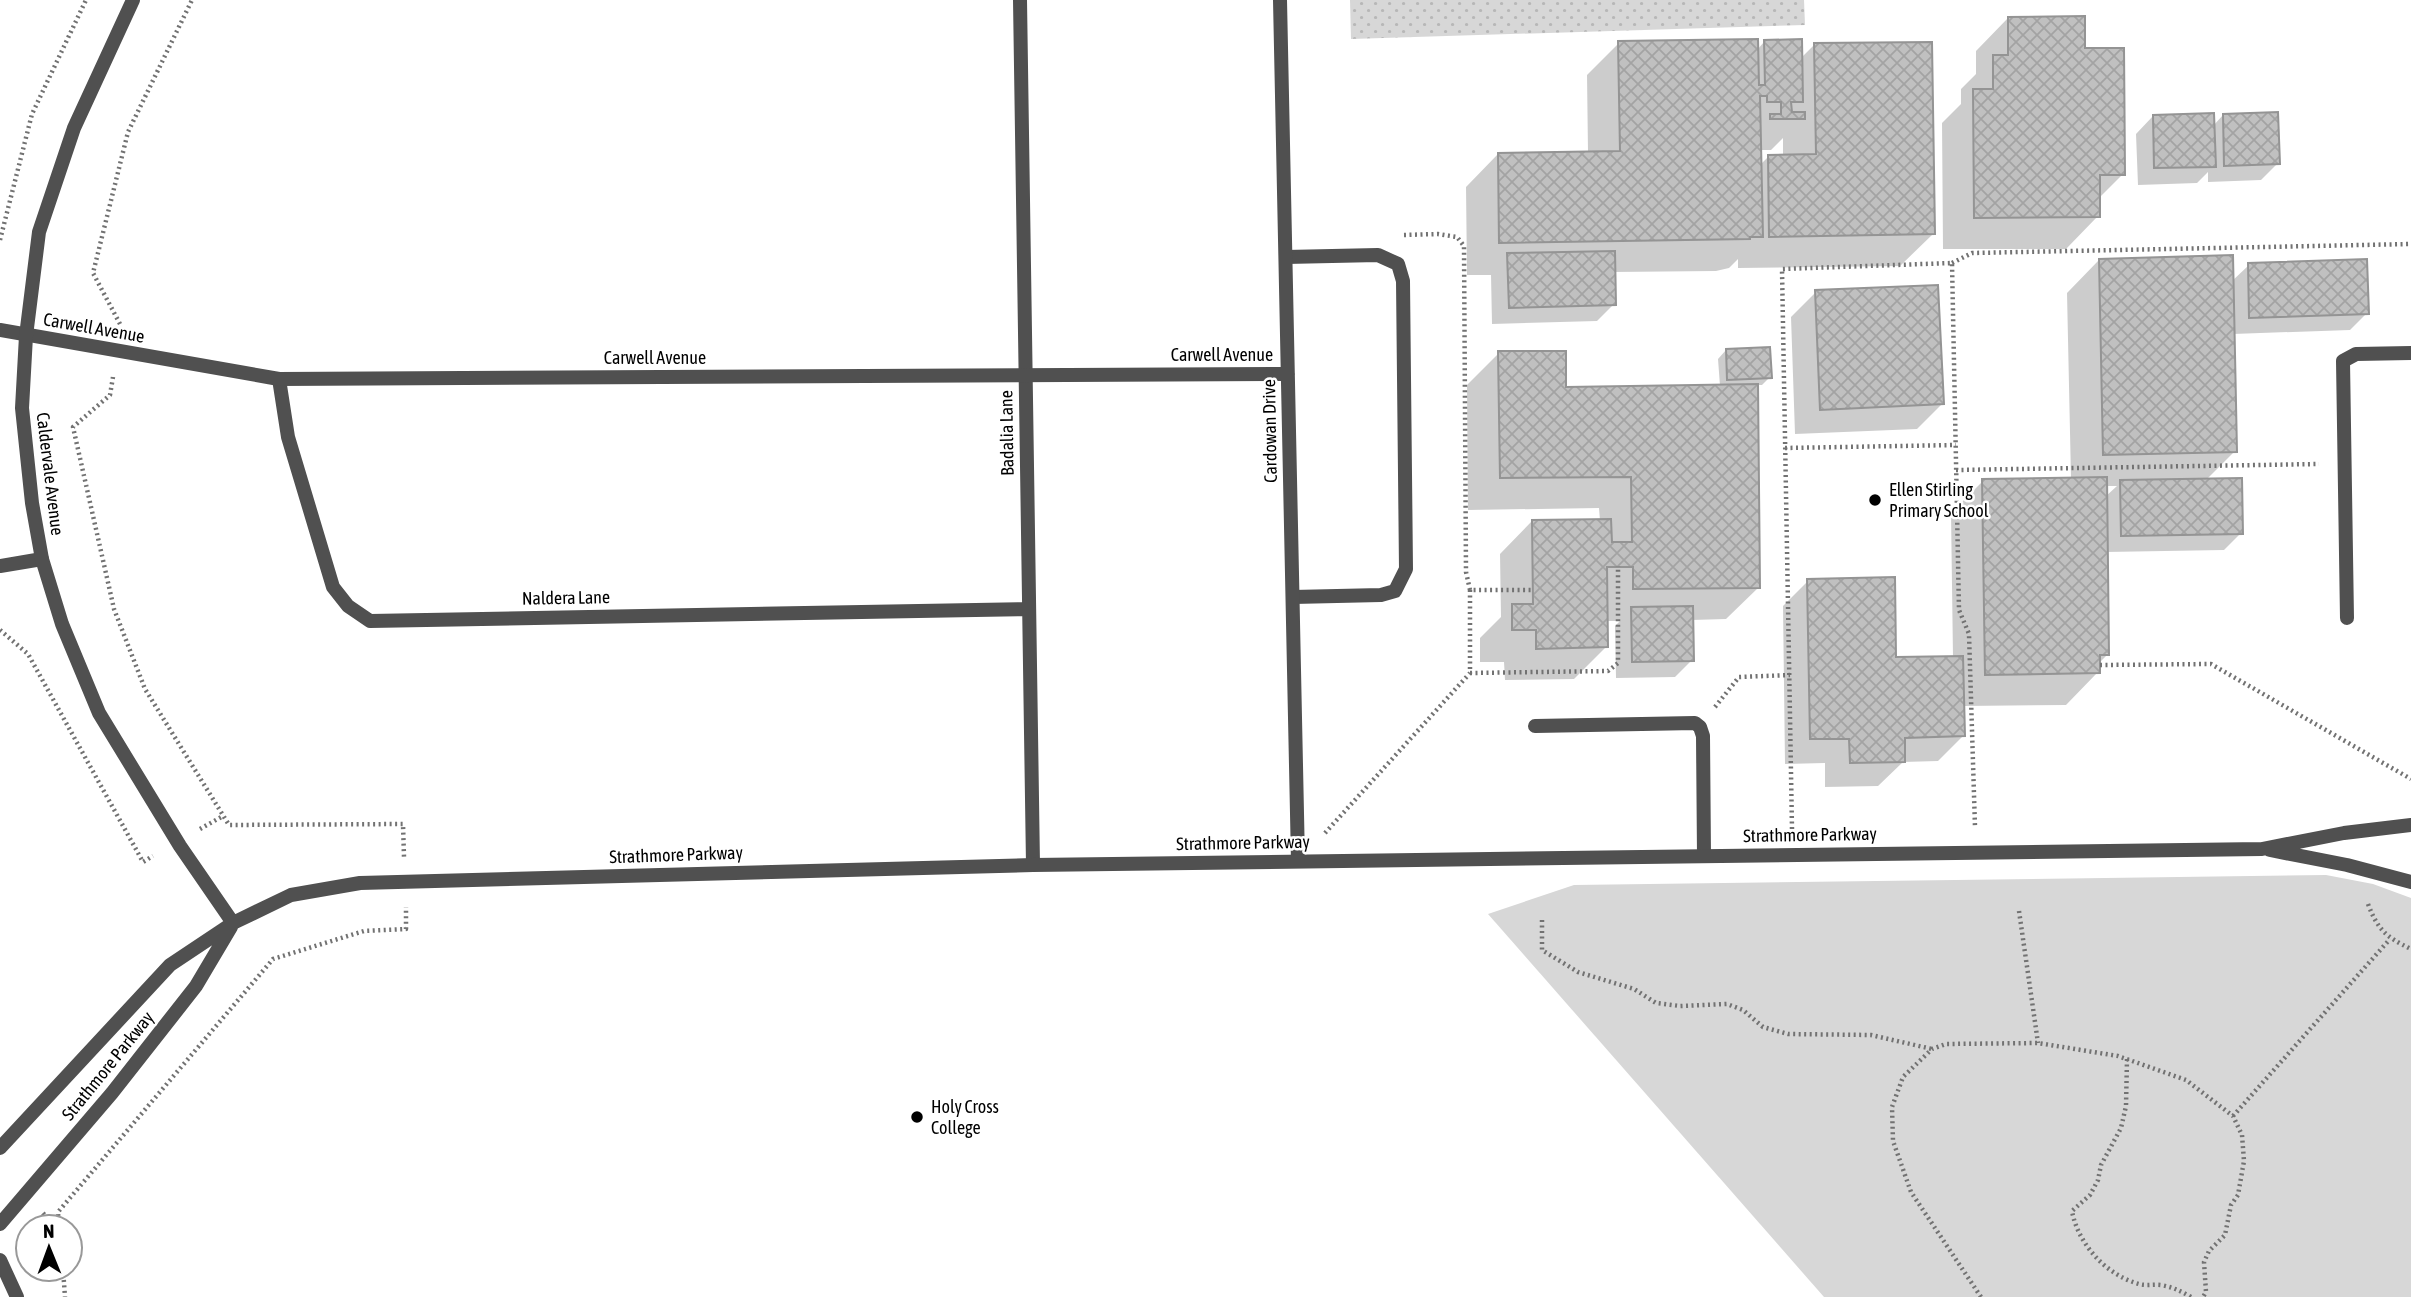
<svg xmlns="http://www.w3.org/2000/svg" width="2411" height="1297" viewBox="0 0 2411 1297" font-family="'Asap Condensed',sans-serif">
<style>
.grass{fill:url(#grass-dots)}
.park{fill:#d7d7d7}
.shadow{fill:#0003;fill-rule:evenodd}
.building{fill:url(#building-cross-hatch);stroke:#949494;stroke-width:2}
.lines{fill:none;stroke-linecap:round;stroke-linejoin:round}
.path{stroke:#727272;stroke-width:4.5;stroke-dasharray:2 3.5;stroke-linecap:butt}
.service{stroke:#505050;stroke-width:14}
.minor{stroke:#505050;stroke-width:14}
.tertiary{stroke:#505050;stroke-width:14}
.poi-dot{fill:#000;stroke:#fff;stroke-width:2.5}
.labels{text-anchor:middle;stroke-width:5;stroke-linejoin:round;paint-order:stroke}
.street-label{font-size:18px;fill:#000;stroke:#fff}
.poi-label{font-size:18px;fill:#000;stroke:#fff;text-anchor:start}
</style>
<defs>
<pattern id="grass-dots" width="8" height="8" patternUnits="userSpaceOnUse" patternTransform="scale(1.75)"><rect width="8" height="8" fill="#d7d7d7"/><path d="M2 2h.1M6 6h.1" fill="none" stroke="#b7b7b7" stroke-width="1.8" stroke-linecap="round"/></pattern>
<pattern id="building-cross-hatch" width="8" height="8" patternUnits="userSpaceOnUse" patternTransform="scale(1.75)"><rect width="8" height="8" fill="#c0c0c0"/><path d="M0 0l8 8M0 8l8-8" fill="none" stroke="#a3a3a3"/></pattern>
</defs>
<rect width="100%" height="100%" fill="#fff"/>
<path class="grass" d="M 1350,0 L 1804,0 L 1805,25 L 1351,39 Z"/>
<path class="park" d="M 2326,875 L 2373,884 L 2411,898 L 2411,1297 L 1824,1297 L 1488,914 L 1574,885 Z"/>
<path class="shadow" d="M 2008,18 L 2083,50 L 2123,174 L 2098,199 L 2098,216 L 2066,249 L 1943,249 L 1942,123 L 1961,104 L 1961,89 L 1976,74 L 1976,51 Z
M 1764,42 L 1801,58 L 1814,45 L 1933,234 L 1900,266 L 1738,268 L 1738,259 L 1729,268 L 1716,271 L 1613,272 L 1614,304 L 1597,321 L 1492,324 L 1491,275 L 1467,275 L 1466,187 L 1498,154 L 1588,153 L 1587,75 L 1619,43 L 1757,50 ZM 1783,138 L 1783,156 L 1769,156 L 1760,165 L 1759,150 L 1771,150 Z
M 2223,115 L 2278,163 L 2261,180 L 2208,182 L 2208,172 L 2197,183 L 2138,185 L 2136,134 L 2153,116 L 2213,126 Z
M 2099,260 L 2231,282 L 2249,265 L 2367,313 L 2350,330 L 2233,334 L 2235,451 L 2206,480 L 2241,533 L 2224,550 L 2106,552 L 2108,654 L 2098,664 L 2098,672 L 2066,705 L 1963,706 L 1963,736 L 1938,761 L 1903,762 L 1878,786 L 1825,787 L 1825,763 L 1785,764 L 1783,606 L 1808,581 L 1894,659 L 1953,658 L 1951,513 L 1983,481 L 2071,479 L 2067,293 ZM 2105,486 L 2117,486 L 2105,497 Z
M 1816,292 L 1942,404 L 1917,429 L 1795,434 L 1791,317 Z
M 1726,350 L 1770,377 L 1762,385 L 1756,385 L 1759,587 L 1726,619 L 1692,620 L 1692,660 L 1675,677 L 1616,678 L 1615,626 L 1620,621 L 1606,621 L 1606,647 L 1574,679 L 1505,680 L 1504,662 L 1480,662 L 1480,638 L 1501,617 L 1500,554 L 1532,521 L 1600,521 L 1599,508 L 1468,510 L 1467,385 L 1499,353 L 1564,388 L 1720,386 L 1718,359 Z"/>
<path class="building" d="M 2085,16 L 2085,48 L 2124,48 L 2125,175 L 2100,175 L 2100,217 L 1974,218 L 1973,89 L 1993,89 L 1993,55 L 2008,55 L 2008,17 Z
M 1758,39 L 1759,85 L 1765,85 L 1764,40 L 1802,39 L 1803,102 L 1791,102 L 1792,112 L 1805,112 L 1805,119 L 1770,119 L 1770,114 L 1781,114 L 1781,102 L 1767,102 L 1767,96 L 1760,96 L 1763,237 L 1750,237 L 1750,239 L 1499,243 L 1498,153 L 1620,151 L 1618,41 Z
M 1932,42 L 1935,234 L 1769,237 L 1768,155 L 1816,154 L 1814,43 Z
M 2278,112 L 2280,164 L 2224,166 L 2223,114 Z
M 2214,113 L 2216,167 L 2154,168 L 2153,115 Z
M 1615,251 L 1616,305 L 1509,308 L 1507,253 Z
M 2233,255 L 2237,452 L 2103,455 L 2099,259 Z
M 2367,259 L 2369,314 L 2249,318 L 2248,263 Z
M 1938,285 L 1944,404 L 1820,410 L 1815,290 Z
M 1770,347 L 1772,378 L 1727,380 L 1726,349 Z
M 1498,351 L 1566,351 L 1566,387 L 1758,384 L 1760,588 L 1633,589 L 1633,567 L 1607,567 L 1608,647 L 1536,649 L 1536,630 L 1512,630 L 1512,604 L 1533,604 L 1532,520 L 1611,519 L 1612,542 L 1632,542 L 1631,477 L 1500,478 Z
M 2107,477 L 2109,655 L 2100,655 L 2100,673 L 1985,675 L 1982,479 Z
M 2242,478 L 2243,534 L 2121,536 L 2120,480 Z
M 1895,577 L 1896,657 L 1963,656 L 1965,736 L 1905,738 L 1905,762 L 1850,763 L 1849,739 L 1810,739 L 1807,579 Z
M 1693,606 L 1694,661 L 1632,662 L 1631,607 Z"/>
<g class="lines">
<path class="path" d="M 1404,235 L 1438,234 L 1457,237 L 1464,246 L 1466,572 L 1470,590
M 0,240 L 32,114 L 86,0
M 1952,263 L 1972,253 L 2411,244
M 120,324 L 93,273 L 128,132 L 192,0
M 113,377 L 110,395 L 73,427 L 114,609 L 145,689 L 229,825 L 403,824 L 404,857
M 1785,448 L 1956,445
M 1956,470 L 2319,464
M 0,630 L 28,654 L 143,862 L 153,856
M 2100,665 L 2211,664 L 2411,779
M 1470,673 L 1608,671 L 1618,663 L 1618,566
M 1715,707 L 1739,677 L 1790,675
M 200,829 L 223,816
M 1792,829 L 1782,269 L 1952,263 L 1959,610 L 1969,634 L 1975,827
M 1325,833 L 1470,673 L 1470,590 L 1533,590
M 2368,904 C 2378,930 2386,937 2411,949
M 2019,911 L 2038,1043
M 1542,920 L 1542,950 L 1578,972 L 1634,989 L 1656,1003 L 1680,1006 L 1727,1004 L 1743,1010 L 1763,1027 L 1788,1034 L 1871,1035 L 1932,1049
M 2127,1059 L 2126,1106 L 2121,1128 L 2101,1165 L 2098,1180 L 2090,1195 L 2072,1211 C 2078,1244 2106,1275 2139,1284 C 2146,1286 2153,1284 2161,1285 C 2172,1287 2181,1291 2191,1297
M 2233,1116 L 2390,939
M 43,1213 L 54,1227
M 59,1227 L 58,1212 L 273,959 L 364,931 L 406,929 L 406,907
M 63,1269 L 65,1297
M 1981,1297 L 1911,1192 L 1893,1141 L 1892,1107 L 1903,1077 L 1932,1049 L 1946,1044 L 2038,1043 L 2118,1056 L 2186,1080 L 2233,1116 L 2242,1135 L 2244,1161 L 2238,1195 L 2231,1205 L 2225,1235 L 2209,1251 L 2204,1262 L 2206,1292 L 2203,1297"/>
<path class="service" d="M 1020,0 L 1033,865
M 1286,257 L 1378,255 L 1398,264 L 1403,281 L 1406,569 L 1395,591 L 1381,595 L 1293,597
M 279,379 L 288,437 L 333,587 L 348,606 L 370,621 L 1029,609
M 2347,618 L 2343,361 L 2356,354 L 2411,353
M 1535,726 L 1695,723 L 1700,727 L 1703,736 L 1704,856"/>
<path class="minor" d="M 1280,0 L 1298,861
M 0,330 L 279,379 L 1288,374
M 0,566 L 42,559"/>
<path class="tertiary" d="M 133,0 L 74,128 L 39,232 L 26,336 L 22,408 L 32,503 L 42,559 L 62,624 L 99,713 L 180,846 L 233,923
M 2270,850 L 2347,865 L 2411,882
M 0,1148 L 170,965 L 233,923 L 291,895 L 360,883 L 1033,865 L 2262,849 L 2344,833 L 2411,825
M 0,1224 L 112,1093 L 196,986 L 231,927
M 0,1260 L 17,1297"/>
</g>
<g class="poi-dot">
<circle cx="1875" cy="500" r="7"/>
<circle cx="917" cy="1117" r="7"/>
</g>
<g class="labels">
<g class="street-label">
<text transform="translate(94 328) rotate(10)" y="6">Carwell Avenue</text>
<text x="1222" y="361">Carwell Avenue</text>
<text x="655" y="364">Carwell Avenue</text>
<text transform="translate(1270 431) rotate(-91)" y="6">Cardowan Drive</text>
<text transform="translate(1007 433) rotate(-91)" y="6">Badalia Lane</text>
<text transform="translate(50 474) rotate(83)" y="6">Caldervale Avenue</text>
<text transform="translate(566 598) rotate(-1)" y="6">Naldera Lane</text>
<text transform="translate(1810 835) rotate(-1)" y="6">Strathmore Parkway</text>
<text transform="translate(1243 843) rotate(-1)" y="6">Strathmore Parkway</text>
<text transform="translate(676 855) rotate(-2)" y="6">Strathmore Parkway</text>
<text transform="translate(108 1066) rotate(-51)" y="6">Strathmore Parkway</text>
</g>
<g class="poi-label">
<text x="1889" y="496">Ellen Stirling<tspan x="1889" dy="21">Primary School</tspan></text>
<text x="931" y="1113">Holy Cross<tspan x="931" dy="21">College</tspan></text>
</g>
</g>
<g transform="translate(49 1248) rotate(359)"><circle r="33" fill="#ffffff" stroke="#999999" stroke-width="2"/>
<path d="M0-5L12 26L0 18L-12 26Z" fill="#000000"/>
<text y="-10" font-size="19" font-weight="bold" text-anchor="middle" fill="#000000">N</text>
</g>
</svg>
